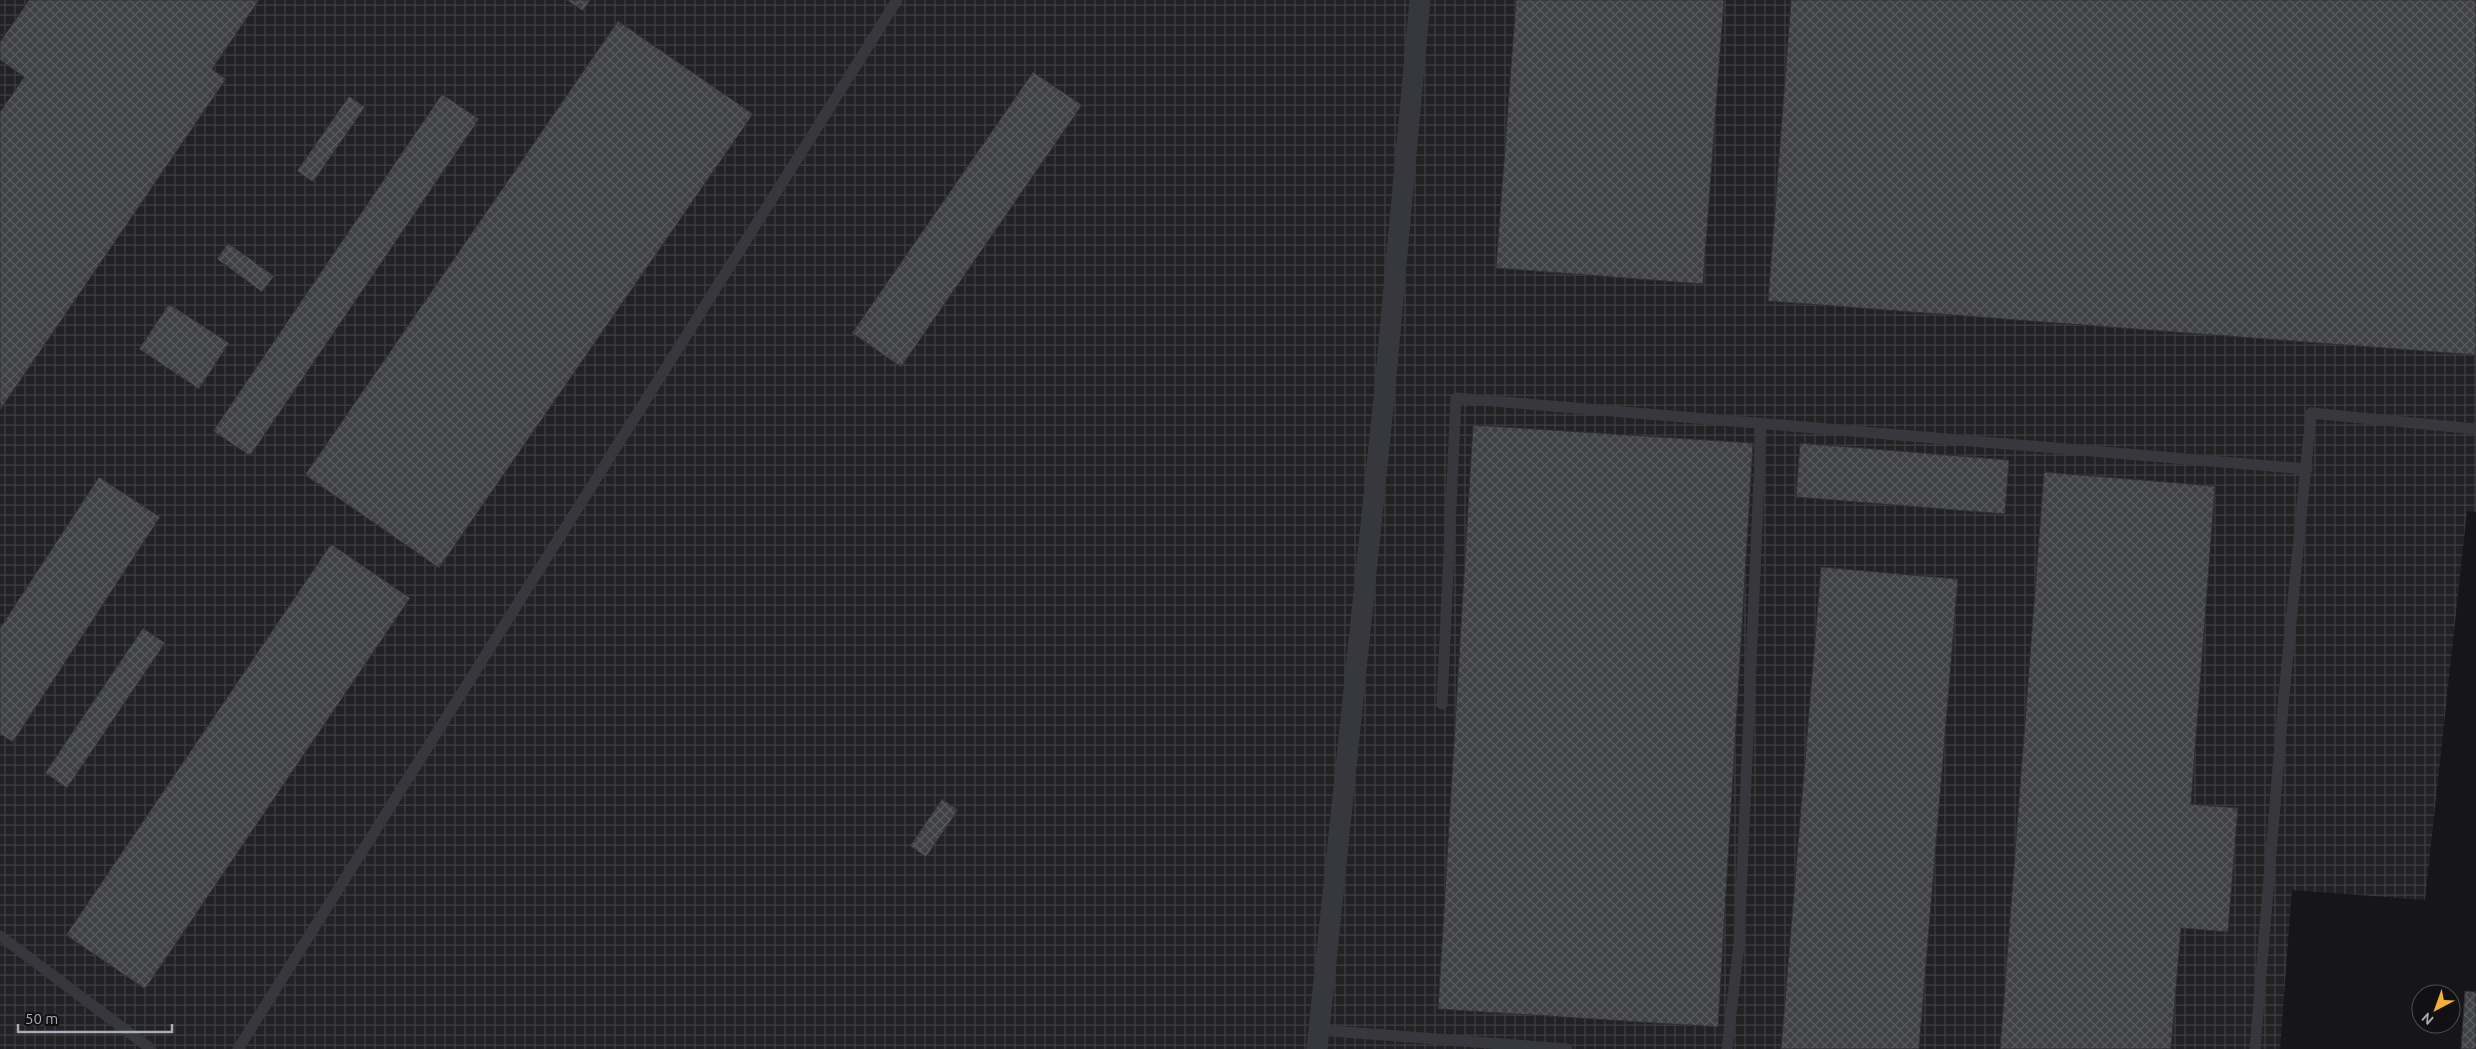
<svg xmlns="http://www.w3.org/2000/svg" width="2476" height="1049" viewBox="0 0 2476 1049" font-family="Ubuntu,sans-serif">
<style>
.industrial{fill:url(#industrial-grid)}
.building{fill:url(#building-cross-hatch);stroke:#303034}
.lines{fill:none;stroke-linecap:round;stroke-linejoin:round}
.service{stroke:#37383d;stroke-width:11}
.minor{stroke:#37383d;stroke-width:21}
</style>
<defs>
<pattern id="industrial-grid" width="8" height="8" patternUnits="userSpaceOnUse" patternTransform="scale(1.25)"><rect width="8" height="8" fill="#222225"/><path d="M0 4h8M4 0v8" fill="none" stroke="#3f3f43"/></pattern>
<pattern id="building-cross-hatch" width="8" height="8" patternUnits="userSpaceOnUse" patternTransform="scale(1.25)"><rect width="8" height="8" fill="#404145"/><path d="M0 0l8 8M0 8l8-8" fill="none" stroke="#595a5e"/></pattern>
</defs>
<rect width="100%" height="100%" fill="#161618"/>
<path class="industrial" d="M 0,0 L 2476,0 L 2476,512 L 2467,511 L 2425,900 L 2292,890 L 2280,1049 L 0,1049 Z"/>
<path class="building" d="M 29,0 L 259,0 L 212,69 L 226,79 L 0,410 L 0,112 L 24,77 L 0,60 L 0,42 Z
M 567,0 L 590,0 L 583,11 Z
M 1516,0 L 1724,0 L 1703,284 L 1496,268 Z
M 1791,0 L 2476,0 L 2476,355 L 1768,301 Z
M 618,21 L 753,114 L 439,568 L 305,475 Z
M 1033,72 L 1082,105 L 901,367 L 852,333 Z
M 442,94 L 479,119 L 250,456 L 213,431 Z
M 349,96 L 365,107 L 313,182 L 297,171 Z
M 228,243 L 274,276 L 262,292 L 217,259 Z
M 169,304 L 229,343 L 199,389 L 139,349 Z
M 1473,425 L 1753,443 L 1718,1027 L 1438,1009 Z
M 1800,443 L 2009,460 L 2005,514 L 1796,497 Z
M 2044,472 L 2215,486 L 2191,804 L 2238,808 L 2228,932 L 2181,928 L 2171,1049 L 2000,1049 Z
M 99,477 L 160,517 L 13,742 L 0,734 L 0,628 Z
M 331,544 L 410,598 L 145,989 L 66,935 Z
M 1821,567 L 1958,579 L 1919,1049 L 1781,1049 Z
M 143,628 L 165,643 L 67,788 L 45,773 Z
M 942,799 L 958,810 L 926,857 L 910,846 Z
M 2465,991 L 2476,992 L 2476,1049 L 2461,1049 Z"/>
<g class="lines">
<path class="service" d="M 1442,704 L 1456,398 L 2307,469
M 0,936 L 151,1049
M 1318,1030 L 1567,1049
M 238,1049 L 897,0
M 1727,1049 L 1739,944 L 1761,434 L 1760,423
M 2255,1049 L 2284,695 L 2311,413 L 2476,429"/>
<path class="minor" d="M 1317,1049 L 1384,398 L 1420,0"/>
</g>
<g transform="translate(2436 1009) rotate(221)"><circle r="24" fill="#111113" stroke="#4d4f55"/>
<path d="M0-4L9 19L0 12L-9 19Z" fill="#f2b134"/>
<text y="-8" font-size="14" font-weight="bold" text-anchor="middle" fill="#a8adb8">N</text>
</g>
<path d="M18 1024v8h154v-8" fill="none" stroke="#a8adb8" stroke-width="2.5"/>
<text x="25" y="1024" font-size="15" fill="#a8adb8" stroke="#111113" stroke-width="4" paint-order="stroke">50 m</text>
</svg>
